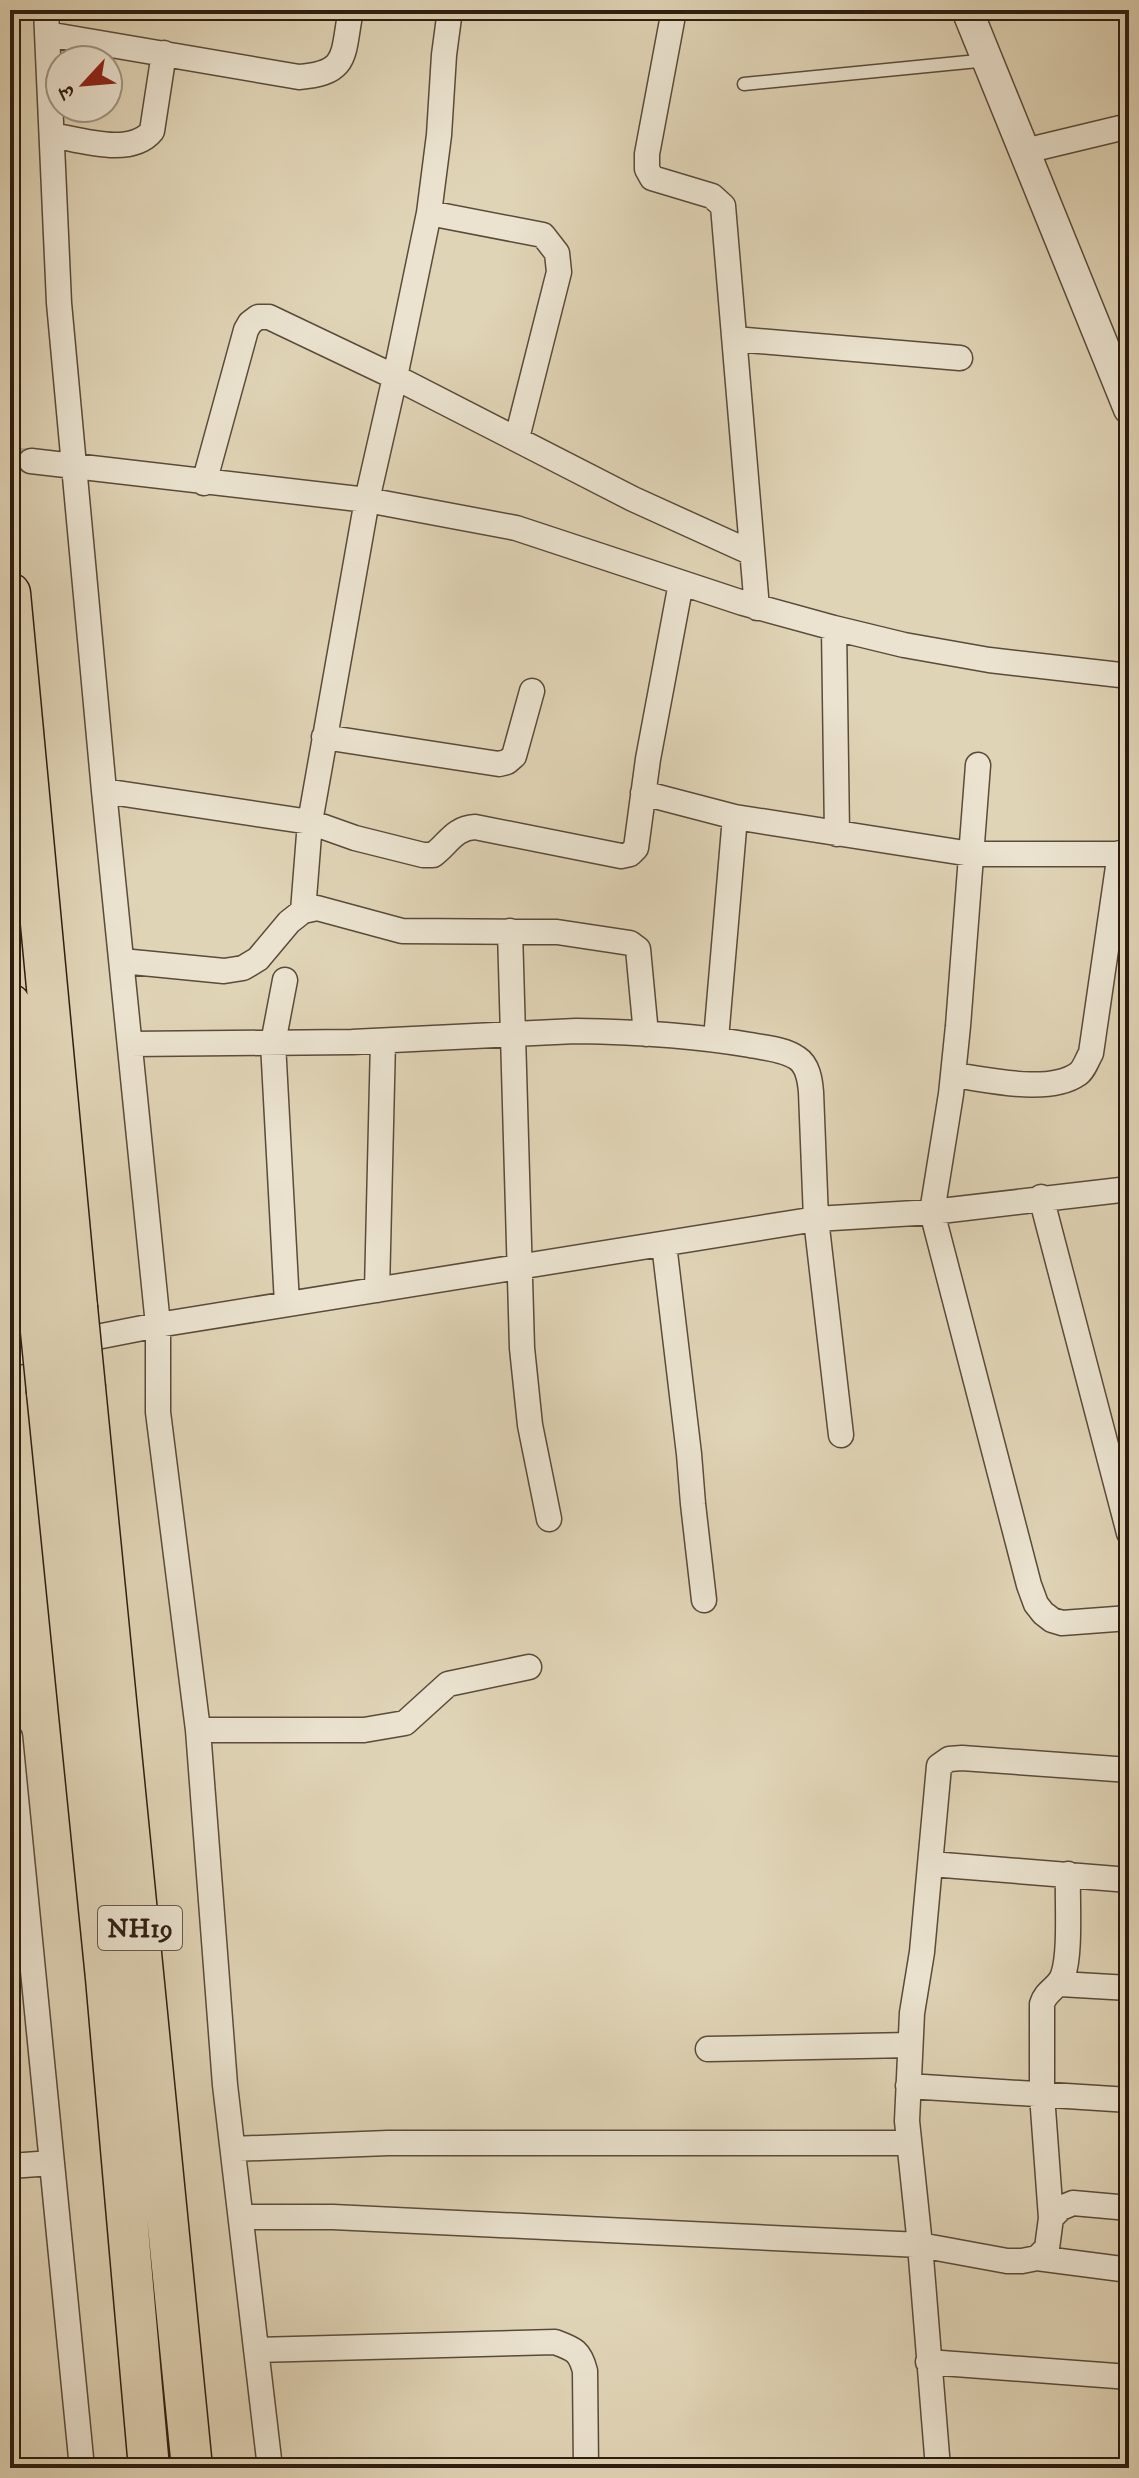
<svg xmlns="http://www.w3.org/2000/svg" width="1139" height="2478" viewBox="0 0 1139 2478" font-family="'IM FELL DW Pica','Noto Serif Devanagari',serif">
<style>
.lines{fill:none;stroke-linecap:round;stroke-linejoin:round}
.minor-tunnel{stroke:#bcaf95;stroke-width:24;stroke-dasharray:24 12;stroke-linecap:butt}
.service-casing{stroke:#5a4b3a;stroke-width:15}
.minor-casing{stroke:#5a4b3a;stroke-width:27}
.tertiary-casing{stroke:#5a4b3a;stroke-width:33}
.trunk-casing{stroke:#2e1d10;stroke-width:43}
.service{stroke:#ebe3d0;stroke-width:12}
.minor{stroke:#ebe3d0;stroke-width:24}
.tertiary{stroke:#ebe3d0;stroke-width:30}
.trunk{stroke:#e0d4b6;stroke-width:40}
.trunk-bridge-casing{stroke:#2e1d10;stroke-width:43;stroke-linecap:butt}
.trunk-bridge{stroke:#e0d4b6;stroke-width:40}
.labels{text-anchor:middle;stroke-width:7;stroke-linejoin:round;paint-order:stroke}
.shield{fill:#ebe3d0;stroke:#67584a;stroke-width:2}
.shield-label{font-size:26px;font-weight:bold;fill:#2e1d10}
</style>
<rect width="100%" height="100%" fill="#e0d4b6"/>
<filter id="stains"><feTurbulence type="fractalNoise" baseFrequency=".0025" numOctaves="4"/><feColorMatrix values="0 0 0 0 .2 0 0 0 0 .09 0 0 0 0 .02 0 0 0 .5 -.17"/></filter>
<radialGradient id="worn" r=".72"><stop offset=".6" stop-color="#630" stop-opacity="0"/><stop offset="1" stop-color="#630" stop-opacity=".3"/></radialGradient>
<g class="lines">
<path class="minor-tunnel" d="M 10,459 L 31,461"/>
<defs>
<path id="service" d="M 744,84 L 988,60
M 10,2260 L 10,2262"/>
<path id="minor" d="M 46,10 L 59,303 L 104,791 L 158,1325 L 158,1412 L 198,1730 L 225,2085 L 270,2468
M 674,10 L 647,154 L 647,169 L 652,178 L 712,196 L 723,206 L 757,608
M 47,34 L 299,77 C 350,73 342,54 351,10
M 52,135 C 81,140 131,157 152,131 L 164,53
M 1025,151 L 1129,126
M 429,213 L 543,235 L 557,253 L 559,272 L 517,438
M 735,339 L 960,358
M 31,461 L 367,500 L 516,528 L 743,603 L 834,628 L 904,645 L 989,660 L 1129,676
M 204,483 L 246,330 L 250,323 L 258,317 L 269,317 L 395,377 L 633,499 L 752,553
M 834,628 L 837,834
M 324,737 L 499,764 L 507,762 L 514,756 L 532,691
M 978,765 L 958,1026 L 951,1094 L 932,1212 L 1029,1585 L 1036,1604 L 1043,1613 L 1052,1620 L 1062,1623 L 1129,1618
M 104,791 L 310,822 L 355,838 L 423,855 L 433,855 C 448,844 454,828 475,827 L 621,856 L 630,854 L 636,848 L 648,759 L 681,583
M 643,793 L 735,817 L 971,854 L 1129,854
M 303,911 L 310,822 L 367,500 L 395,377 L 429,213 L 439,135 L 444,55 L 450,10
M 510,931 L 522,1348 L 530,1425 L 549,1519
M 122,961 L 224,971 L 243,968 L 258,959 L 289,922 L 303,911 L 317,908 L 402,931 L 557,932 L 630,943 L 638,949 L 646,1034
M 285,980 L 273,1043 L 287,1304
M 716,1039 L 735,817
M 130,1044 L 352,1042 L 576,1031 C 634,1032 693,1035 750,1045 C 765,1048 784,1049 797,1058 C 808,1065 810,1080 811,1092 L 816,1219 L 841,1435
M 953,1075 C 987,1079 1048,1095 1078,1074 C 1084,1070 1087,1060 1091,1053 L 1120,853
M 1041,1197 L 1129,1533
M 664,1244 L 689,1454 L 693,1504 L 704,1600
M 377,1290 L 383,1041
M 10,1354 L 158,1325 L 816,1219 L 932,1212 L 1129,1189
M 198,1730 L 364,1730 L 405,1723 L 448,1684 L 529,1667
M 10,1737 L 82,2468
M 931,1864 L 1129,1880
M 1060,1984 L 1129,1988
M 708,2049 L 910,2045
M 908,2086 L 1129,2100
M 233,2149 L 388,2143 L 909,2143
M 10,2166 L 52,2163
M 241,2217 L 333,2217 L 920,2245 L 1007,2261 L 1022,2261 L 1037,2258 L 1047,2248 L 1051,2218 L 1061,2208 L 1073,2203 L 1129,2208
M 1051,2218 L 1042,2095 L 1042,2004 C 1046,1990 1059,1988 1063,1975 C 1071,1953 1067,1900 1068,1874
M 1037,2258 L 1129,2270
M 256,2350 L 555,2342 C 574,2349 580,2351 585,2371 L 586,2468
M 928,2362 L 1129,2377
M 938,2468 L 920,2245 L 907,2121 L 912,2013 L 922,1952 L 939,1766 L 949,1759 L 962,1758 L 1129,1770"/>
<path id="tertiary" d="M 967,10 L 1129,409"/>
<path id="trunk" d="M 10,593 L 77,1307
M 10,1004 L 39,1311
M 85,1388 L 192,2468
M 47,1392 L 106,1978 L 149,2468"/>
</defs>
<use href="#service" class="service-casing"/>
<use href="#minor" class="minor-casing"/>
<use href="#tertiary" class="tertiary-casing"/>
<use href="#trunk" class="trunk-casing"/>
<use href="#service" class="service"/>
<use href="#minor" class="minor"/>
<use href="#tertiary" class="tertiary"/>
<use href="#trunk" class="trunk"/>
<defs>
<path id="trunk-bridge" d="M 77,1307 L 85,1388
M 39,1311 L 47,1392"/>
</defs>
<use href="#trunk-bridge" class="trunk-bridge-casing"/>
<use href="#trunk-bridge" class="trunk-bridge"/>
</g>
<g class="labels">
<rect class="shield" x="98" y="1906" width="84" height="44" rx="6"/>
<g class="shield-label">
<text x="140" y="1937">NH19</text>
</g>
</g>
<rect width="1139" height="2478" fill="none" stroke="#e0d4b6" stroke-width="40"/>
<rect x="12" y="12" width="1115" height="2454" fill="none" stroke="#2e1d10" stroke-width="4"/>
<rect x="20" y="20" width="1099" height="2438" fill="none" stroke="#2e1d10" stroke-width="2"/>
<g transform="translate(84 84) rotate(244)"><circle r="38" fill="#ebe3d0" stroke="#9f9483" stroke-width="2"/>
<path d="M0-6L14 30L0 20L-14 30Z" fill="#8f2418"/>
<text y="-12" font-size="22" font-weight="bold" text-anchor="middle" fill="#2e1d10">उ</text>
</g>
<rect width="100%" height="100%" filter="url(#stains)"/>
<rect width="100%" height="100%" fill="url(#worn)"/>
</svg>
